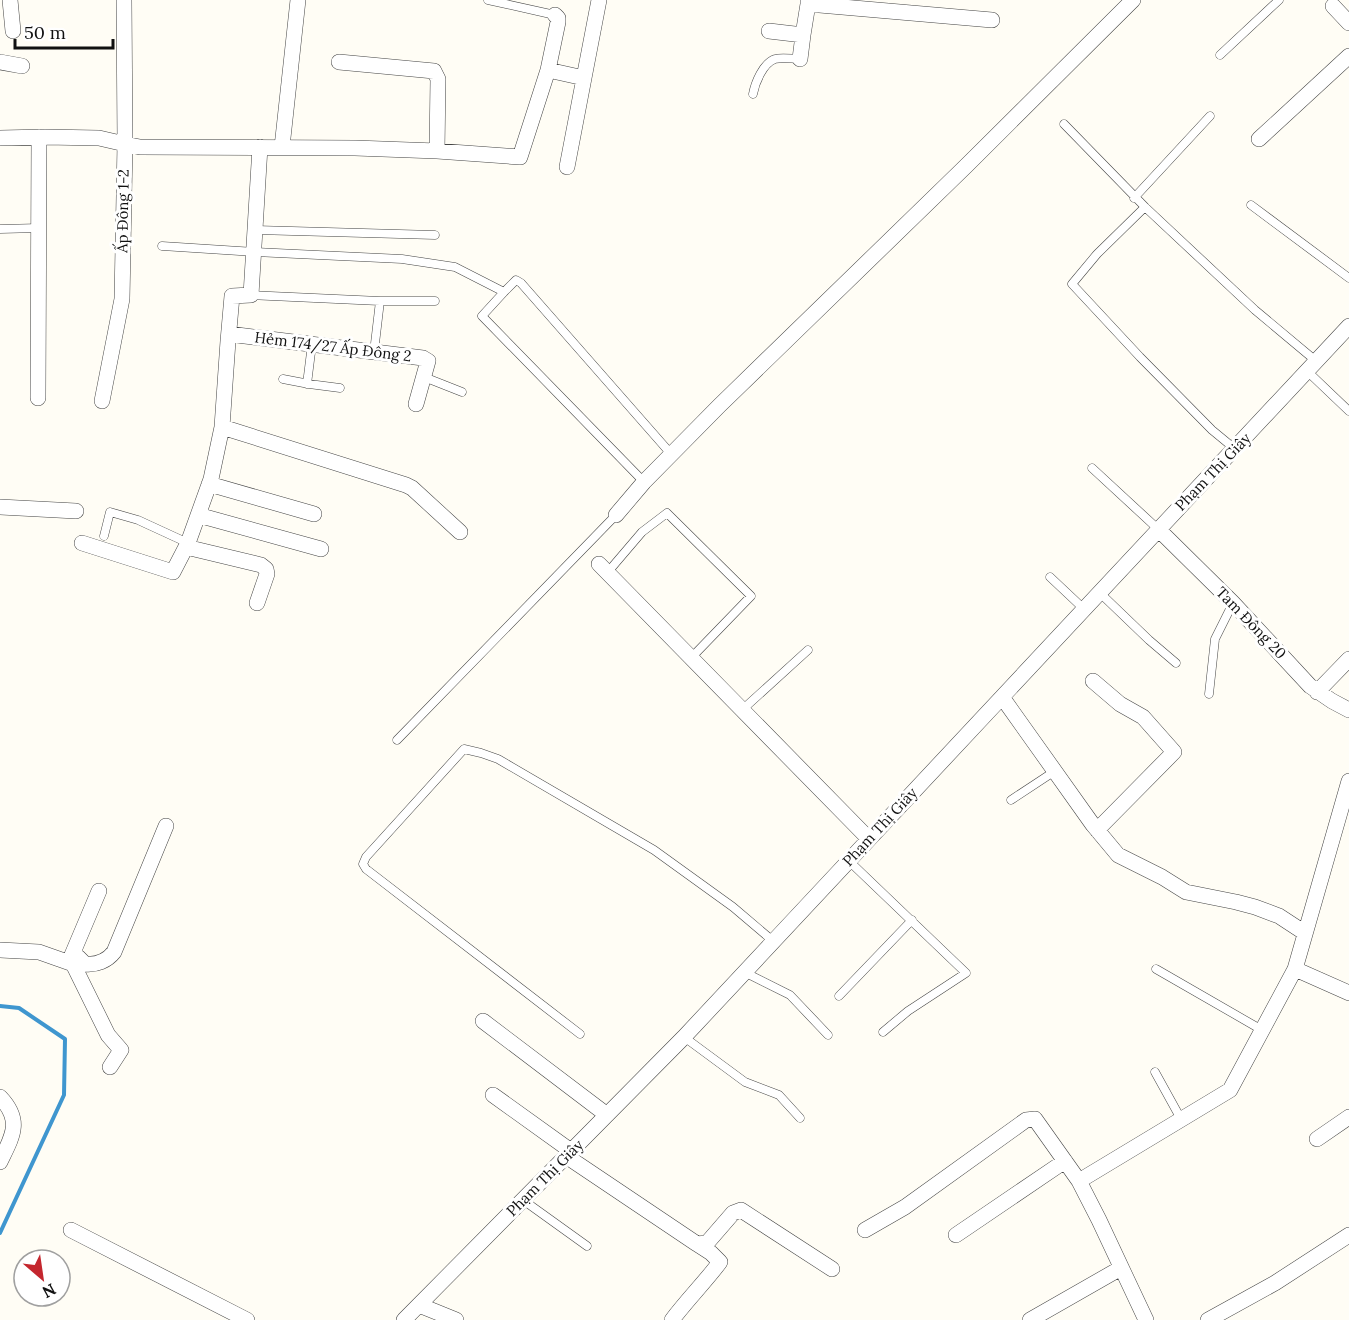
<svg xmlns="http://www.w3.org/2000/svg" width="1349" height="1320" viewBox="0 0 1349 1320" font-family="Lora,serif">
<style>
.lines{fill:none;stroke-linecap:round;stroke-linejoin:round}
.stream{stroke:#3f96cf;stroke-width:4}
.lane-casing{stroke:#444;stroke-width:9}
.street-casing{stroke:#444;stroke-width:16}
.lane{stroke:#fff;stroke-width:8}
.street{stroke:#fff;stroke-width:15}
.labels{text-anchor:middle;stroke-width:6;stroke-linejoin:round;paint-order:stroke}
.street-label{font-size:15px;fill:#111;stroke:#fff}
</style>
<rect width="100%" height="100%" fill="#fffdf5"/>
<g class="lines">
<path class="stream" d="M 0,1006 L 19,1008 L 65,1039 L 64,1095 L 0,1233"/>
<defs>
<path id="lane" d="M 488,0 L 555,15
M 1220,55 L 1279,0
M 753,94 C 755,83 763,63 775,59 C 782,57 792,59 800,59
M 1064,124 L 1145,207
M 1134,198 L 1210,116
M 1251,205 L 1349,278
M 0,229 L 39,228
M 256,230 L 435,235
M 162,246 L 255,252 L 402,259 L 455,267 L 504,292 L 516,280 L 521,283 L 672,455
M 504,292 L 482,316 L 644,482
M 251,295 L 380,301 L 435,301
M 374,352 L 380,301
M 1307,371 L 1349,411
M 424,377 L 462,392
M 283,379 L 309,384 L 340,388
M 307,384 L 312,344
M 1235,449 L 1212,430 L 1140,357 L 1072,284 L 1097,254 L 1145,207 L 1255,310 L 1316,361
M 1092,468 L 1158,529
M 104,536 L 110,512 L 138,520 L 188,543
M 607,573 L 642,532 L 667,513 L 751,596 L 691,658
M 1050,577 L 1084,609
M 1100,593 L 1149,640 L 1176,663
M 1209,694 L 1215,639 L 1233,603
M 742,710 L 808,650
M 397,740 L 616,515
M 1011,800 L 1055,771
M 849,861 L 966,973 L 908,1011 L 883,1032
M 1156,969 L 1262,1030
M 744,972 L 790,995 L 828,1035
M 839,996 L 912,920
M 580,1034 L 366,869 L 363,864 L 366,857 L 464,749 L 481,753 L 498,759 L 654,850 L 733,907 L 773,941
M 684,1037 L 745,1082 L 779,1095 L 800,1118
M 1155,1072 L 1181,1119
M 523,1200 L 587,1246"/>
<path id="street" d="M 10,0 L 13,31
M 124,0 L 125,144 L 140,147 L 355,148 L 437,151 L 520,157 L 548,70 L 584,78 L 567,167
M 808,0 L 808,4 L 992,20
M 1333,6 L 1349,23
M 769,31 L 803,35 L 808,4
M 800,59 L 803,35
M 0,62 L 22,66
M 339,62 L 434,71 L 438,79 L 437,151
M 548,70 L 558,22 L 558,18 L 555,15
M 584,78 L 599,0
M 0,138 L 45,137 L 99,138 L 125,144 L 122,299 L 102,401
M 1259,139 L 1349,56
M 282,147 L 298,0
M 229,334 L 423,358 L 428,361 L 416,404
M 38,398 L 39,137
M 222,427 L 406,485 L 412,488 L 460,532
M 209,484 L 314,514
M 0,507 L 76,511
M 198,515 L 321,549
M 616,515 L 644,482 L 719,406 L 966,166 L 1133,0
M 1158,529 L 1233,603 L 1310,686 L 1332,701 L 1349,710
M 82,543 L 173,572 L 188,543 L 211,479 L 222,427 L 228,341 L 232,296 L 251,295 L 260,147
M 186,547 L 261,565 L 266,569 L 267,574 L 257,603
M 599,564 L 869,839
M 1093,681 L 1120,704 L 1143,717 L 1174,752 L 1097,830
M 1317,692 L 1349,659
M 1002,697 L 1093,825 L 1118,855 L 1162,877 L 1186,892 L 1236,902 L 1255,907 L 1279,916 L 1305,933
M 0,950 L 39,952 L 73,964 L 108,1035 L 121,1050 L 110,1067
M 69,962 L 99,891
M 73,964 L 74,960 L 78,957 L 85,964 C 96,965 107,961 114,952 L 166,826
M 1295,969 L 1349,993
M 483,1021 L 607,1115
M 493,1095 L 571,1151
M 0,1097 C 23,1121 12,1137 0,1162
M 1317,1139 L 1349,1117
M 566,1156 L 697,1244 L 707,1243 L 733,1213 L 741,1210 L 832,1269
M 1079,1181 L 1230,1090 L 1295,969 L 1349,781
M 71,1230 L 247,1320
M 865,1230 L 905,1207 L 1026,1120 L 1035,1119 L 1079,1181 L 1099,1220 L 1146,1320
M 956,1235 L 1065,1161
M 419,1305 L 456,1320
M 404,1320 L 684,1037 L 1349,326
M 672,1320 C 687,1300 705,1282 720,1262 L 711,1253 L 697,1244
M 1030,1320 L 1121,1268
M 1208,1320 L 1275,1283 L 1349,1235"/>
</defs>
<use href="#lane" class="lane-casing"/>
<use href="#street" class="street-casing"/>
<use href="#lane" class="lane"/>
<use href="#street" class="street"/>
</g>
<g class="labels">
<g class="street-label">
<text transform="translate(123 211) rotate(-89)" y="5">Ấp Đông 1-2</text>
<text transform="translate(333 347) rotate(7)" y="5">Hẻm 174/27 Ấp Đông 2</text>
<text transform="translate(1213 472) rotate(-46)" y="5">Phạm Thị Giây</text>
<text transform="translate(1251 623) rotate(46)" y="5">Tam Đông 20</text>
<text transform="translate(880 827) rotate(-47)" y="5">Phạm Thị Giây</text>
<text transform="translate(545 1178) rotate(-45)" y="5">Phạm Thị Giây</text>
</g>
</g>
<g transform="translate(42 1278) rotate(151)"><circle r="28" fill="#ffffff" stroke="#a0a0a0" stroke-width="1.5"/>
<path d="M0-4.5L10 22L0 15L-10 22Z" fill="#c4262e"/>
<text y="-9" font-size="16" font-weight="bold" text-anchor="middle" fill="#111111">N</text>
</g>
<path d="M15 39v9h98v-9" fill="none" stroke="#111111" stroke-width="3"/>
<text x="24" y="39" font-size="18" fill="#111111" stroke="#ffffff" stroke-width="4.5" paint-order="stroke">50 m</text>
</svg>
